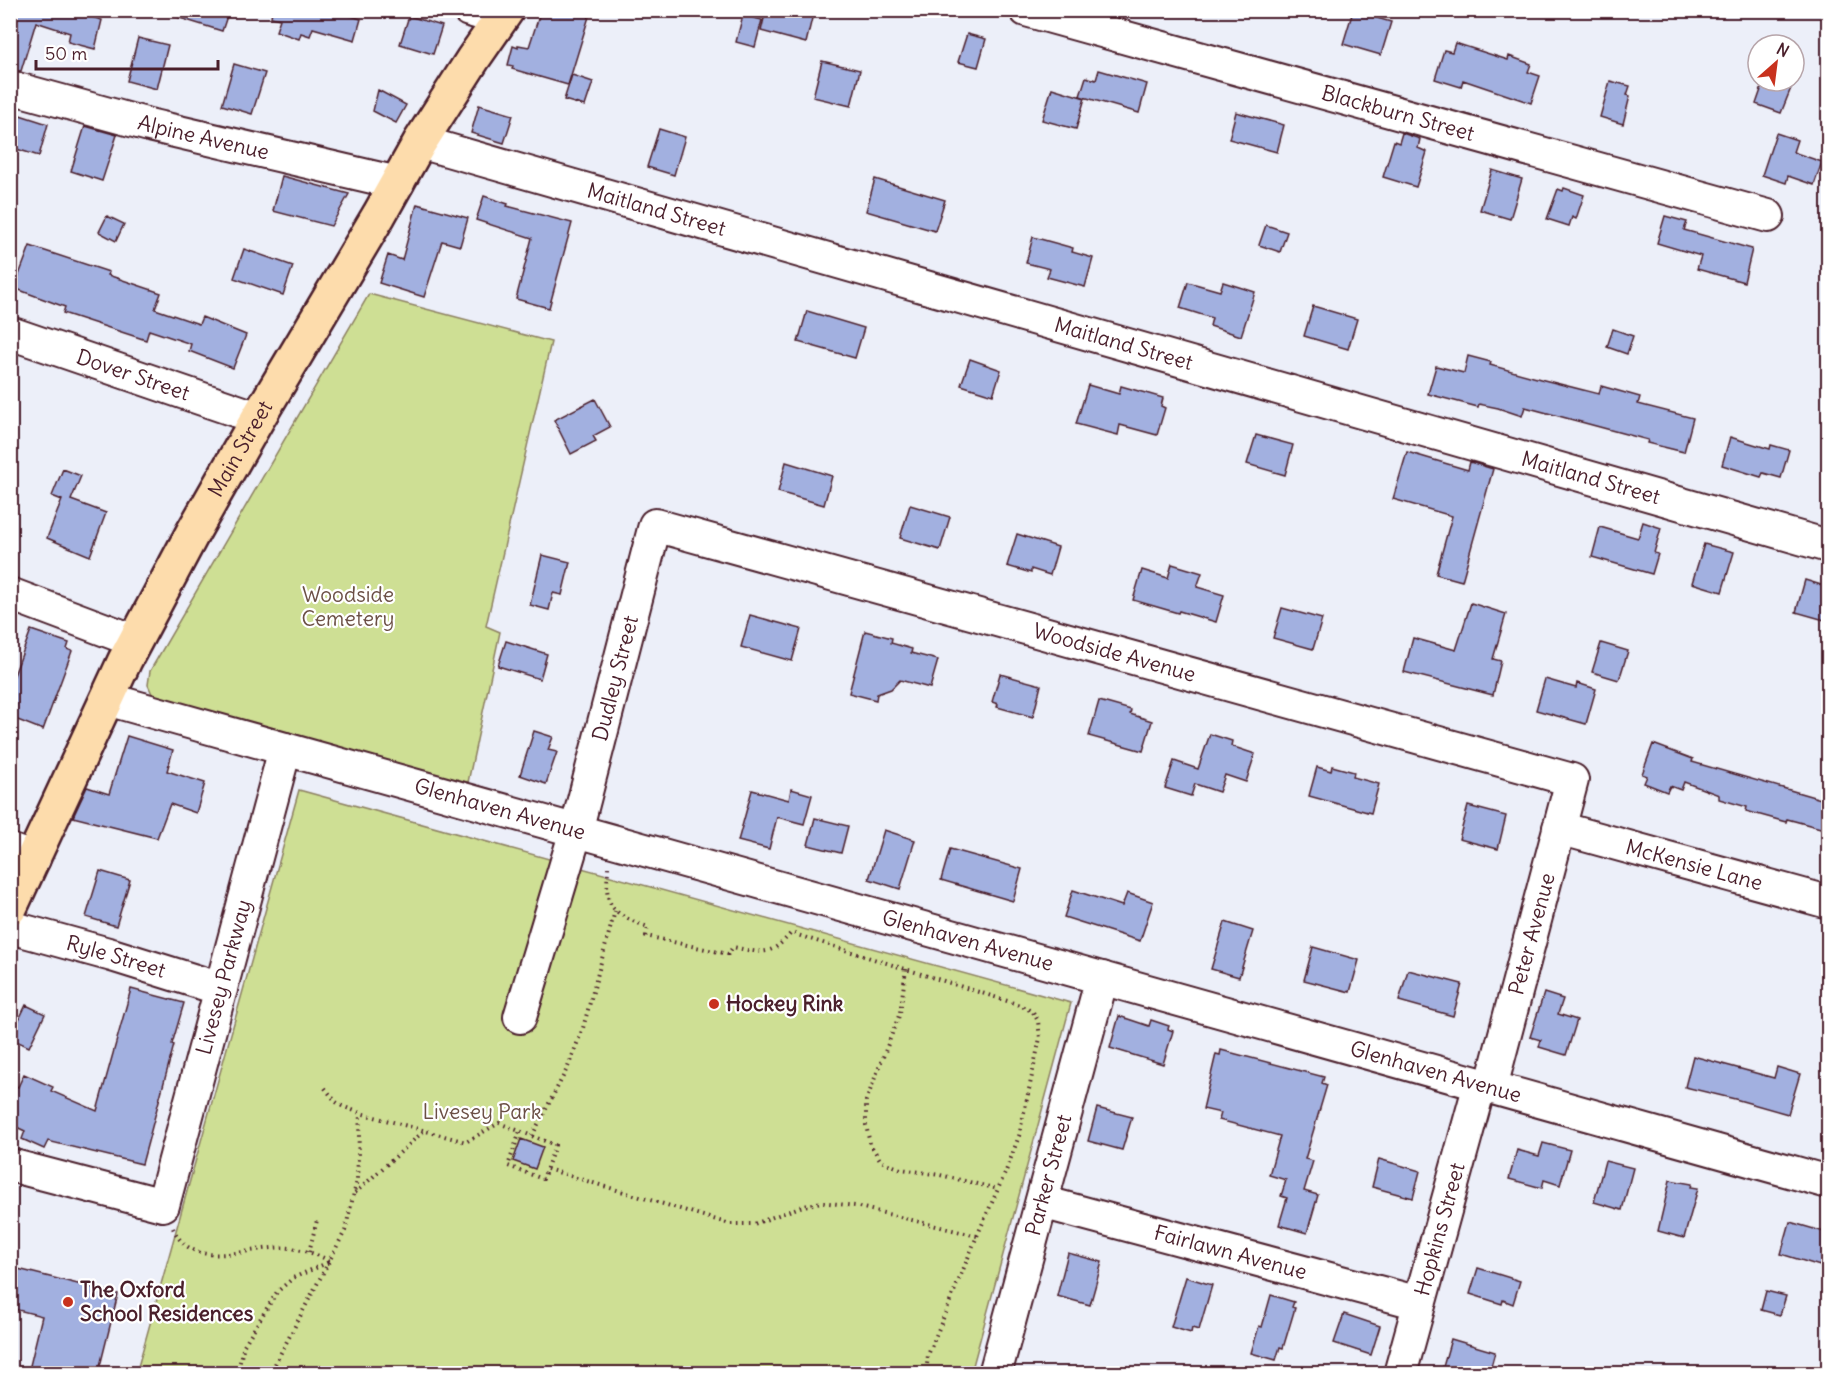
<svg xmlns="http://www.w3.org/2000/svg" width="1839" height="1384" viewBox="0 0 1839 1384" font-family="Delius,sans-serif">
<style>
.green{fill:#cedf94;stroke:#8c7f60;stroke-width:1.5}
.building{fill:#a2b0e0;stroke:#4a1f2b;stroke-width:1.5}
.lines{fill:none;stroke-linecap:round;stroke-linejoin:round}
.minor-casing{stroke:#4a1f2b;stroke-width:36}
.major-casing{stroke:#4a1f2b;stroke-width:38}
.path{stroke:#4a1f2b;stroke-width:4;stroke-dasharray:1.5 4.5;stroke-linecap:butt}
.minor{stroke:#fff;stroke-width:32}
.major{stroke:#fddcac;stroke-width:33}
.poi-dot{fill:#c8321e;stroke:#fff;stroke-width:2}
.labels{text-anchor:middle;stroke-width:4.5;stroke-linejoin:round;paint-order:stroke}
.street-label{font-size:21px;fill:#4a1f2b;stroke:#fff}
.park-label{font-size:21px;fill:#6b4f45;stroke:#fff}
.poi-label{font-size:21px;font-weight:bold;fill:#4a1f2b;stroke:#fff;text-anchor:start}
</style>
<rect width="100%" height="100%" fill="#eceff9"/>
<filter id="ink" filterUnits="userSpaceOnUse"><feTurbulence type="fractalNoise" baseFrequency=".0167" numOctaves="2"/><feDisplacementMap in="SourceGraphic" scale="12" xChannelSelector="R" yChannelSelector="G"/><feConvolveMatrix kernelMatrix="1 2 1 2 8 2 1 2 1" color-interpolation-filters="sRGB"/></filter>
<g filter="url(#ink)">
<path class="green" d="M 369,294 L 551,342 L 486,626 L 500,632 L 467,787 L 153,696 L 148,685 L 150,671 Z
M 299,790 L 1071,1003 L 971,1373 L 136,1374 Z"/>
<path class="building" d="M 10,10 L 67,10 L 102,20 L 95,49 L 68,42 L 70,33 L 36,22 L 21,71 L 10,70 Z
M 171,10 L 229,10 L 222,31 L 170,15 Z
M 272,10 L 332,10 L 361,19 L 355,40 L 313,28 L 310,36 L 301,33 L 299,39 L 276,31 L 280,19 L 271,17 Z
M 541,10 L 591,10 L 568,85 L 512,69 L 513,66 L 508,65 L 513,46 L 518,48 L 518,45 L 529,47 Z
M 766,10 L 814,10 L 806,43 L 761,31 Z
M 1353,11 L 1391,22 L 1381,55 L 1343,44 Z
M 743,15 L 762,20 L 755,47 L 736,42 Z
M 409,16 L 442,26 L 433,54 L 400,44 Z
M 967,34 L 986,39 L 978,67 L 958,62 Z
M 138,38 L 168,45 L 157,89 L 127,81 Z
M 1455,43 L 1508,60 L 1509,56 L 1531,64 L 1528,72 L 1540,76 L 1531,103 L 1463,80 L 1461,87 L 1435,79 L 1444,50 L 1452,52 Z
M 822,61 L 860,70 L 851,106 L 813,97 Z
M 234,64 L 265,73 L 252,114 L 222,105 Z
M 1099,70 L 1147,84 L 1139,113 L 1080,96 L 1086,77 L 1096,80 Z
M 572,75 L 593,82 L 585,106 L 564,100 Z
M 1610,81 L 1630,86 L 1627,95 L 1630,96 L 1623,124 L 1600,117 Z
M 1764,81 L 1771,81 L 1791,88 L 1781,113 L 1756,104 Z
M 1052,88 L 1085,98 L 1076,129 L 1042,120 Z
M 378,90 L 406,105 L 396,123 L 373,111 Z
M 479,105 L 513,115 L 504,143 L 471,133 Z
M 1236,112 L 1284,125 L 1277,152 L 1229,139 Z
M 20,115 L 48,124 L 39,156 L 10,147 Z
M 85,126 L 117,135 L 102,181 L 71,171 Z
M 659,129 L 685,137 L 674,175 L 647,167 Z
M 1402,133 L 1420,139 L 1418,148 L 1427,152 L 1416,187 L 1383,177 L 1394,141 L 1399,143 Z
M 1776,133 L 1797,140 L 1793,152 L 1822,162 L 1814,185 L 1788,176 L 1786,183 L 1762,175 Z
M 1492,170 L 1522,179 L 1510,219 L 1480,210 Z
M 282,176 L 349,194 L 331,226 L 273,211 Z
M 875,179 L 945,200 L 935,231 L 866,211 Z
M 1564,188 L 1584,195 L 1576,219 L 1572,217 L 1569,226 L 1547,219 L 1558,189 L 1563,191 Z
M 484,196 L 508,204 L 507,206 L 572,223 L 549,308 L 516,299 L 532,238 L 476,220 Z
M 417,204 L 468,218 L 460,246 L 442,241 L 424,297 L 379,283 L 388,255 L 402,260 Z
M 107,216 L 124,224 L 116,241 L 99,232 Z
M 1665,216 L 1687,222 L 1684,230 L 1752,249 L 1744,282 L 1697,269 L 1701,256 L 1657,243 Z
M 1266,225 L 1287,232 L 1280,252 L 1259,245 Z
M 1033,237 L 1073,248 L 1072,252 L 1093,258 L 1085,287 L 1047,277 L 1050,269 L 1026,263 Z
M 30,246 L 109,272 L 108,275 L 161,293 L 155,309 L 199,324 L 202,317 L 246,335 L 233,368 L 189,351 L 191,344 L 149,330 L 146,340 L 63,313 L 65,307 L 14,288 Z
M 244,249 L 293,266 L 283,295 L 234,278 Z
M 1188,282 L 1220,291 L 1223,282 L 1255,292 L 1241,336 L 1210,326 L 1212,318 L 1180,308 Z
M 1313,306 L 1357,319 L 1348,349 L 1304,336 Z
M 807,311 L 864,328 L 855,358 L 798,342 Z
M 1613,329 L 1633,336 L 1627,354 L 1607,347 Z
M 1468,356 L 1491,362 L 1490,365 L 1544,380 L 1599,394 L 1601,386 L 1640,397 L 1638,404 L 1693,418 L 1684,452 L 1647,443 L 1648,440 L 1525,407 L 1522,416 L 1498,408 L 1479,404 L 1478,407 L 1428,394 L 1436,366 L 1464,373 Z
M 970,359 L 1001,370 L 993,395 L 961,385 Z
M 1088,385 L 1119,394 L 1121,386 L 1163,398 L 1161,406 L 1165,408 L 1157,435 L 1120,425 L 1118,435 L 1076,424 Z
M 595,399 L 610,427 L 593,436 L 596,441 L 571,454 L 554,420 Z
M 1256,435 L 1293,445 L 1285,475 L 1247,464 Z
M 1730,437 L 1770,449 L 1771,445 L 1789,450 L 1781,478 L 1763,473 L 1761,477 L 1722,465 Z
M 1407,452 L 1468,470 L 1470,462 L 1493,469 L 1462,581 L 1436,574 L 1452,516 L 1393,499 Z
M 786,462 L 832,476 L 824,505 L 778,492 Z
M 63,469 L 81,476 L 71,500 L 106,513 L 90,556 L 47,538 L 62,500 L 52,496 Z
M 910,505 L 950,517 L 940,550 L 900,538 Z
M 1643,522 L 1661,528 L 1654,553 L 1658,554 L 1652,574 L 1592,557 L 1600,527 L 1638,538 Z
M 1017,534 L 1058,547 L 1050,575 L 1031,569 L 1031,573 L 1007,566 Z
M 1704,544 L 1734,552 L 1722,592 L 1692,583 Z
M 542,555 L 570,562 L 562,595 L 553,593 L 549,610 L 530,605 Z
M 1172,564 L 1202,573 L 1197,587 L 1224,595 L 1216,622 L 1179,611 L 1178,613 L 1133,600 L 1142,570 L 1168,578 Z
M 1805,580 L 1828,587 L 1828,621 L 1796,612 Z
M 1471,603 L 1506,614 L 1493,659 L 1501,661 L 1493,695 L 1404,672 L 1413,638 L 1456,650 Z
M 1282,608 L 1322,619 L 1313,649 L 1273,638 Z
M 750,615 L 801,629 L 792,661 L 741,647 Z
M 31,630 L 69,643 L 67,649 L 72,651 L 43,730 L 10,717 L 10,686 Z
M 865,631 L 892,638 L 891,643 L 912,649 L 911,653 L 938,660 L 930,688 L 900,680 L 891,689 L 877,694 L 876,700 L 849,693 Z
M 506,641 L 547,654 L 540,679 L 498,666 Z
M 1601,643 L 1628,651 L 1619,680 L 1592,672 Z
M 1000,674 L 1041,685 L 1033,717 L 997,707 L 998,704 L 992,702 Z
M 1545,679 L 1576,688 L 1577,683 L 1596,689 L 1586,724 L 1536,710 Z
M 1099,701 L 1131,710 L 1130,714 L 1152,721 L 1143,751 L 1089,736 Z
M 534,731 L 553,737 L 548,750 L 557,752 L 546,784 L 520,775 Z
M 1210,734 L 1232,741 L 1231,746 L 1255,754 L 1246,782 L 1225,775 L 1219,792 L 1195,784 L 1191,796 L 1165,788 L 1174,761 L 1198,769 Z
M 127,736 L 173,750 L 167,771 L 205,783 L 196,813 L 170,804 L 157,838 L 73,817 L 87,787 L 109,794 Z
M 1653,744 L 1693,759 L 1692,762 L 1828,801 L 1828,830 L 1787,819 L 1786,822 L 1746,811 L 1747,807 L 1719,799 L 1719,795 L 1684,782 L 1681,790 L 1670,786 L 1667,792 L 1644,783 L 1647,776 L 1642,774 Z
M 1332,766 L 1354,772 L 1353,777 L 1379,784 L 1371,813 L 1309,796 L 1317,767 L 1331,771 Z
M 791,789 L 812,795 L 804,824 L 777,817 L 769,849 L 738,841 L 752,790 L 789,800 Z
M 1468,806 L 1506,816 L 1498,849 L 1459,839 Z
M 815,818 L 848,826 L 841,853 L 808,845 Z
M 884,830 L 915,840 L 900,889 L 869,879 Z
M 950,849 L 1022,869 L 1013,901 L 941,880 Z
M 100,871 L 130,880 L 116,926 L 86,917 Z
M 1073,890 L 1122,906 L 1127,893 L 1153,902 L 1140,941 L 1064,917 Z
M 1225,922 L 1253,931 L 1239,977 L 1211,969 Z
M 1313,947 L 1359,960 L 1350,992 L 1304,980 Z
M 1408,970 L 1462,984 L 1453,1016 L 1399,1001 Z
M 131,989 L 184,1003 L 172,1044 L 174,1045 L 142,1164 L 48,1141 L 44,1149 L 22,1139 L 25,1131 L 10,1124 L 10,1083 L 18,1087 L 24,1074 L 53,1087 L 51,1091 L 97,1111 Z
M 1544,993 L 1563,999 L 1558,1014 L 1577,1020 L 1566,1055 L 1539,1047 L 1541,1040 L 1530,1037 Z
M 26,1005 L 45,1014 L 29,1047 L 10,1038 Z
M 1119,1016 L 1149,1026 L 1151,1020 L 1169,1026 L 1168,1029 L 1173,1031 L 1163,1064 L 1110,1048 Z
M 1221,1050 L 1324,1077 L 1322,1083 L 1327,1085 L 1305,1159 L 1313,1161 L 1304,1191 L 1318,1195 L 1307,1233 L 1279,1225 L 1287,1198 L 1281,1196 L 1286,1180 L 1269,1175 L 1280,1136 L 1219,1120 L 1221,1113 L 1203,1109 L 1216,1054 L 1220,1055 Z
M 1693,1056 L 1774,1078 L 1777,1067 L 1800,1074 L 1788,1114 L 1735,1099 L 1685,1087 Z
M 1097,1108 L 1132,1117 L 1122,1150 L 1088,1141 Z
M 521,1139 L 543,1147 L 535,1169 L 513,1161 Z
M 1543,1143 L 1570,1150 L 1560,1185 L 1544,1180 L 1542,1188 L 1509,1179 L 1517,1150 L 1539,1156 Z
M 1379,1159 L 1420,1171 L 1413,1198 L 1372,1187 Z
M 1605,1161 L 1633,1168 L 1622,1210 L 1594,1202 Z
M 1670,1180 L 1692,1184 L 1691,1187 L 1698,1188 L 1684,1238 L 1658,1231 Z
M 1790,1222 L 1828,1233 L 1828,1267 L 1820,1265 L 1820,1266 L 1781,1254 Z
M 1068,1253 L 1102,1262 L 1090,1305 L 1057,1296 Z
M 10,1267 L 118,1294 L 98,1374 L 28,1374 L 42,1316 L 10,1308 Z
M 1478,1268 L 1520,1281 L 1513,1304 L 1503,1300 L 1502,1304 L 1470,1294 Z
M 1186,1277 L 1212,1285 L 1199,1330 L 1192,1328 L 1191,1333 L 1171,1327 Z
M 1766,1291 L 1786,1296 L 1780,1315 L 1761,1310 Z
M 1271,1295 L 1294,1302 L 1292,1307 L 1295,1308 L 1283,1348 L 1280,1347 L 1276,1360 L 1251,1353 L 1259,1326 L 1262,1327 Z
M 1344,1314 L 1380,1326 L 1371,1355 L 1334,1343 Z
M 1451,1339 L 1495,1352 L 1489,1374 L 1441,1374 Z"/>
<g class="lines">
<defs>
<g id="minor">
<path d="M 469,10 L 500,19"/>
<path id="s1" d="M 1026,10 L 1768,216"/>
<path id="s2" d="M 10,87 L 149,125 L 398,183"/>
<path id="s3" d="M 420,142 L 1828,546"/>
<path id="s4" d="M 10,333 L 258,418"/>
<path d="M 10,594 L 135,641"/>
<path id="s5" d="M 107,699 L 1828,1182"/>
<path id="s6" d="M 1559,828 L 1828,902"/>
<path d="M 10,850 L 34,859"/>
<path id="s7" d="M 10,927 L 112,955 L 221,989"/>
<path id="s8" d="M 520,1017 L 576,831 L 655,525 L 1572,780 L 1491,1087"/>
<path id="s9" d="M 10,1165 L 163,1205 L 285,749"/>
<path id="s10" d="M 1042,1202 L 1419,1303"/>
<path id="s11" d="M 995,1374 L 1102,978"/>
<path id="s12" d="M 1400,1374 L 1480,1084"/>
</g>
<g id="major">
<path id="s13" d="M 10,908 L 125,660 L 192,534 L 258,418 L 379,215 L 420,142 L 473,59 L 507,10"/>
</g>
</defs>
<use href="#minor" class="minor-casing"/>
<use href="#major" class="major-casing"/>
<path class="path" d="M 608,867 C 608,876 606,887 608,896 C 611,915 633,921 648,927 L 646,936 L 728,954 L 733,947 C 762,953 770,957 791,933 L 1020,1005 L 1033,1012 L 1038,1021 L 1040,1038 L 1019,1136 L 1006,1171 L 977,1236 L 928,1355 L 926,1374
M 906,969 L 900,1013 L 866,1101 L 866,1125 L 870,1144 L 881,1161 L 901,1169 L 940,1175 L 998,1189
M 325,1088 L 336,1102 L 342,1106 L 360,1113 L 466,1142 L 499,1123 L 555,1145 L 543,1179 L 508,1166 L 520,1131
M 532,1136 L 568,1067 L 583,1028 L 615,911
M 547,1169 L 730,1224 L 754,1224 L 800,1207 L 821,1202 L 855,1206 L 977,1236
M 355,1193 L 424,1131
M 173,1228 C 194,1276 253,1243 291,1248 C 305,1250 318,1255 330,1261
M 309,1252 L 317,1220
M 275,1364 L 345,1231 L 357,1180 L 360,1113
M 237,1374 L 244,1345 L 277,1292 L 293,1278 L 329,1262"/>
<use href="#minor" class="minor"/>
<use href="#major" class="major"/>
</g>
</g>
<g class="poi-dot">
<circle cx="714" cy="1004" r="6"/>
<circle cx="68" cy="1302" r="6"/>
</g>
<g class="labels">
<g class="street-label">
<text dy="7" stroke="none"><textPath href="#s1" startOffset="386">Blackburn Street</textPath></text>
<text dy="7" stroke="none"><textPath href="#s2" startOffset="200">Alpine Avenue</textPath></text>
<text dy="7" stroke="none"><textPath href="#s3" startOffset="246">Maitland Street</textPath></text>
<text dy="7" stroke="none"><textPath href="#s3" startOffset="732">Maitland Street</textPath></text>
<text dy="7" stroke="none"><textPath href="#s4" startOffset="130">Dover Street</textPath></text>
<text dy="7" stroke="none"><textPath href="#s13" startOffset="514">Main Street</textPath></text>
<text dy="7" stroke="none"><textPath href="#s3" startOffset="1218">Maitland Street</textPath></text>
<text dy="7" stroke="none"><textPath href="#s8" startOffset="987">Woodside Avenue</textPath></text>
<text dy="7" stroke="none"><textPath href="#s8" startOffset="352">Dudley Street</textPath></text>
<text dy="7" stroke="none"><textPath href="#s5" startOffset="408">Glenhaven Avenue</textPath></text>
<text dy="7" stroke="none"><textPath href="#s6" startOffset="140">McKensie Lane</textPath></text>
<text transform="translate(1532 934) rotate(-75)" y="7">Peter Avenue</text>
<text dy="7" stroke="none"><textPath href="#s5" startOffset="894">Glenhaven Avenue</textPath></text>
<text dy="7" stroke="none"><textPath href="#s7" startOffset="110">Ryle Street</textPath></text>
<text dy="7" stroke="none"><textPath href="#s9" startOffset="394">Livesey Parkway</textPath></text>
<text dy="7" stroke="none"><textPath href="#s5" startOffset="1380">Glenhaven Avenue</textPath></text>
<text dy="7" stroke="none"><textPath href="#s11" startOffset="206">Parker Street</textPath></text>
<text dy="7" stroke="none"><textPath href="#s12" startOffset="150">Hopkins Street</textPath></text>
<text dy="7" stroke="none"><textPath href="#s10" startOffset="195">Fairlawn Avenue</textPath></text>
</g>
<g class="park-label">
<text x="348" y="602">Woodside<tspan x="348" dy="24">Cemetery</tspan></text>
<text x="482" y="1119">Livesey Park</text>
</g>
<g class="poi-label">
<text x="726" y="1011">Hockey Rink</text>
<text x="80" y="1297">The Oxford<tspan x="80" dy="24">School Residences</tspan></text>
</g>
</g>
<rect width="1839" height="1384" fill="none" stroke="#fff" stroke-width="36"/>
<rect x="18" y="18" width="1803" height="1348" fill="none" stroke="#4a1f2b" stroke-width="2" filter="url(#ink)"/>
<g transform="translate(1776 63) rotate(28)"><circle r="28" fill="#ffffff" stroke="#b7a5aa" stroke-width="1.5"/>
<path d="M0-4.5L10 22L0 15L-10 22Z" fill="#c8321e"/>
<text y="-9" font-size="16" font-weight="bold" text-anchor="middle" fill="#4a1f2b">N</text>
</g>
<path d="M36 60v9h182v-9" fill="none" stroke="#4a1f2b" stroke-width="3"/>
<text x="45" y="60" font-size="18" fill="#4a1f2b" stroke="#ffffff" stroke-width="4.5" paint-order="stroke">50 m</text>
</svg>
